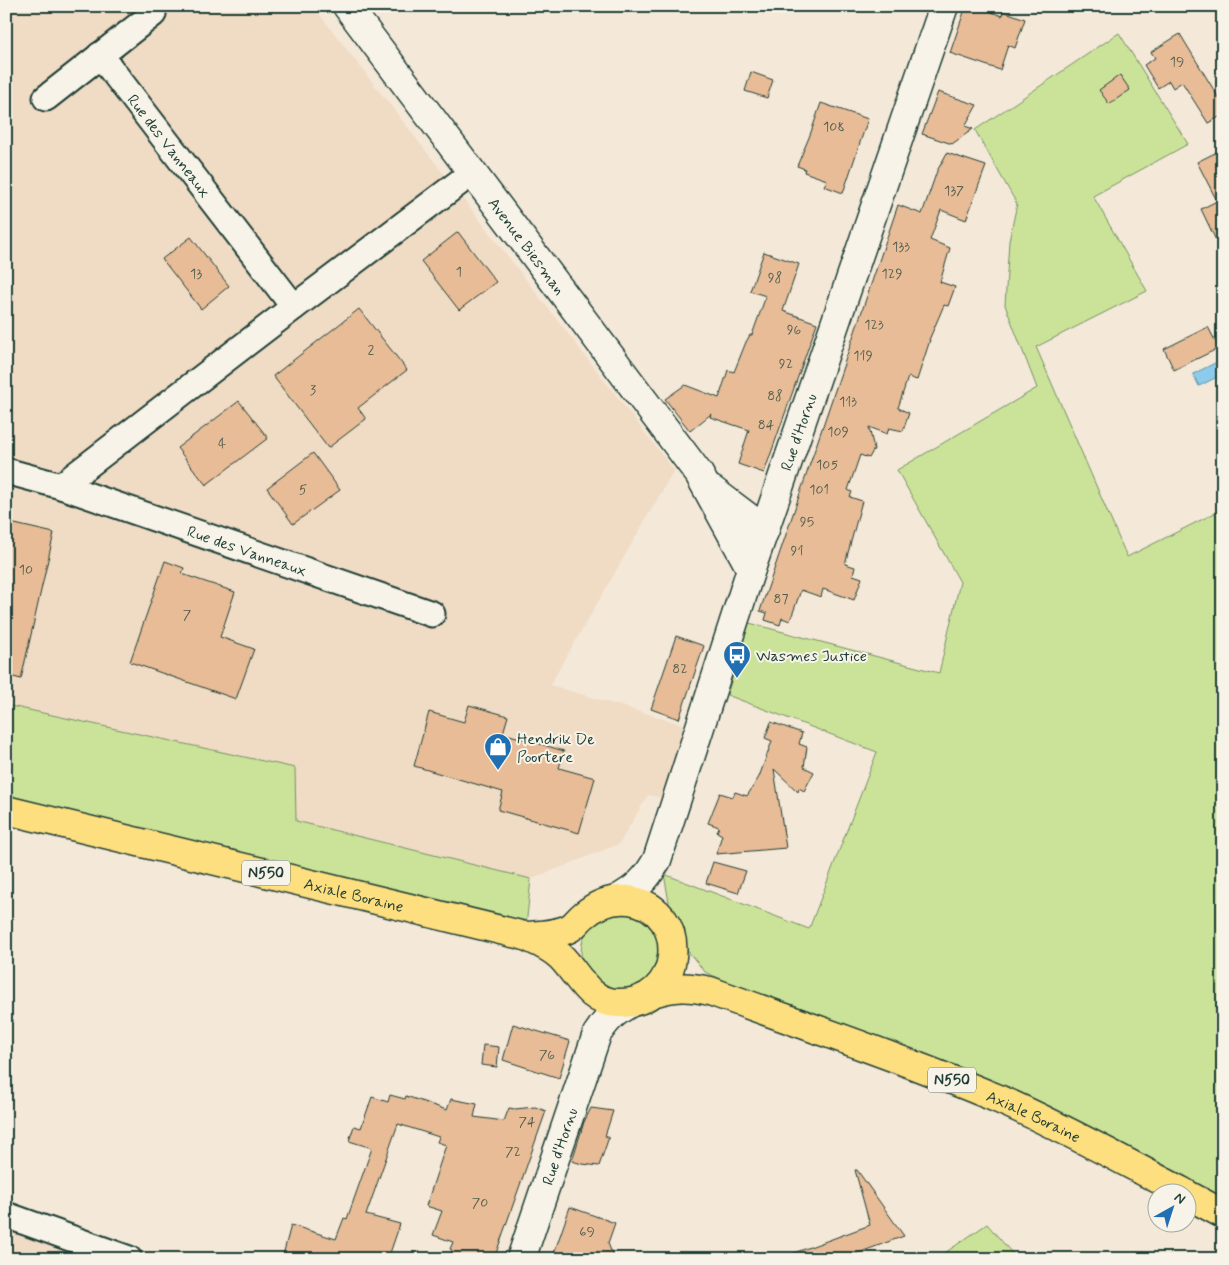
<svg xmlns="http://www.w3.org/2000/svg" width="1229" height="1265" viewBox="0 0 1229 1265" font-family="Mynerve,sans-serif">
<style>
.built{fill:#f0dbc4}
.green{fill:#cbe399;stroke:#759066}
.water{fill:#8ccbec;stroke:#6092a2}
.building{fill:#e7bc97;stroke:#1f3d34}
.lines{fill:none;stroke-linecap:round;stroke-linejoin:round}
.street-casing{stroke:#1f3d34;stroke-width:29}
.secondary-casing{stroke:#1f3d34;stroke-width:31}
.primary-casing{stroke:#1f3d34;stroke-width:31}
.street{stroke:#f7f3e8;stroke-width:25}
.secondary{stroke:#f7f3e8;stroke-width:28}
.primary{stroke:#fddf80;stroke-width:28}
.labels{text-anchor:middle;stroke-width:4;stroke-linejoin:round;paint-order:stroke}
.number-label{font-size:14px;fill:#515d4d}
.shield{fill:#f7f3e8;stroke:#60746a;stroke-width:1}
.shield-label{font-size:15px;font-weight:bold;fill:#1f3d34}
.street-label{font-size:16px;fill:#1f3d34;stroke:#f7f3e8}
.poi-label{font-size:16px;fill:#1f3d34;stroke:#f7f3e8;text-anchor:start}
</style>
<rect width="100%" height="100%" fill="#f4e8d8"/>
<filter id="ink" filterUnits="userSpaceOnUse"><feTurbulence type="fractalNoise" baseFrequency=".02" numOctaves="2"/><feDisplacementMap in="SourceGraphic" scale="10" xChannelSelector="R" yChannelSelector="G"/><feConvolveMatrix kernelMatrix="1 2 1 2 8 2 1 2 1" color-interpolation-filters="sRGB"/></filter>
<g filter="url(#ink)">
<path class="built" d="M 6,6 L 313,6 L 674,470 L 550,685 L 684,725 L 664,798 L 648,795 L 619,844 L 531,879 L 295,821 L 295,768 L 6,705 Z
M 6,1230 L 11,1232 L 94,1259 L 6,1259 Z"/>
<path class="green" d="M 1119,33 L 1188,144 L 1093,196 L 1147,291 L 1036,347 L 1127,557 L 1223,509 L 1223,1205 L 705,972 L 686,949 L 670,908 L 664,874 L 809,929 L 877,752 L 727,695 L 749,623 L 939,673 L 960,582 L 897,470 L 1037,388 L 1005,305 L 1009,241 L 1017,204 L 975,130 Z
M 6,705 L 295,768 L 296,821 L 531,879 L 525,936 L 6,810 Z
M581 952a39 39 0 1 1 78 0a39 39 0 1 1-78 0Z
M 987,1224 L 1017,1259 L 936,1259 Z"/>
<path class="water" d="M 1217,362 L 1223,374 L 1199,386 L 1193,374 Z"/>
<path class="building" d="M 966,6 L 976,6 L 1002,16 L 1003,11 L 1025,19 L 1015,48 L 1008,45 L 1000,70 L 950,53 Z
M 1180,34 L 1223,105 L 1223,115 L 1208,123 L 1182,82 L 1173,88 L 1169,81 L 1158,88 L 1144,65 L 1155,58 L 1151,52 Z
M 751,72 L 773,80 L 767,98 L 745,91 Z
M 1120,75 L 1130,90 L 1109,104 L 1099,90 Z
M 938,92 L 977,105 L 965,126 L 973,129 L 952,144 L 922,134 Z
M 821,103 L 868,119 L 843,193 L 824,186 L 827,180 L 804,172 L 805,169 L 797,166 L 810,135 Z
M 1223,149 L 1223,255 L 1201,209 L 1217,201 L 1197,162 Z
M 947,153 L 986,166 L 966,220 L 941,210 L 930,240 L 950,248 L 940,282 L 955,287 L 948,306 L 944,305 L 929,340 L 930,340 L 917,380 L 908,377 L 898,408 L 909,413 L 903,431 L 889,428 L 887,434 L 869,427 L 874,449 L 869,458 L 860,455 L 848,490 L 852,492 L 850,497 L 862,501 L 845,564 L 855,567 L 853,575 L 862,578 L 854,600 L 823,589 L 821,597 L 801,590 L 790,621 L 782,618 L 780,625 L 765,620 L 767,613 L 760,611 L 898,205 L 922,214 L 937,171 Z
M 458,232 L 496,282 L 459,310 L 421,261 Z
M 191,237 L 229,286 L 201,309 L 162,259 Z
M 764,252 L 799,264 L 783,311 L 817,323 L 764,473 L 738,464 L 749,430 L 710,417 L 711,414 L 690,431 L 665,399 L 685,385 L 719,398 L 728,370 L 734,372 L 746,342 L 750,335 L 752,335 L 766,296 L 750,291 Z
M 359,309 L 407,370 L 358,408 L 366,419 L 328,448 L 273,376 Z
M 1208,327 L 1219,348 L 1174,370 L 1164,349 Z
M 239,401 L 268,438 L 206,485 L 177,448 Z
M 313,453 L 340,490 L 293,524 L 267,488 Z
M 6,522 L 54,533 L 21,679 L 6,675 Z
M 165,561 L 184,568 L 182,574 L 235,592 L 220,637 L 254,649 L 236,699 L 130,662 Z
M 676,636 L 704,646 L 679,719 L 651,709 Z
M 469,705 L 508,716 L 503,733 L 564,751 L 559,768 L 595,778 L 579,833 L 498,810 L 503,792 L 414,766 L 429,712 L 464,722 Z
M 771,722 L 802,733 L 799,744 L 807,747 L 804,767 L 814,772 L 804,791 L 799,788 L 798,792 L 774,769 L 786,848 L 716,854 L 722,835 L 717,832 L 719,827 L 708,823 L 720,793 L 733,797 L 735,792 L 747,796 L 759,777 L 772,741 L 765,738 Z
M 713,862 L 746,871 L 738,893 L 706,883 Z
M 513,1024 L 570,1041 L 559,1078 L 503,1060 Z
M 483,1045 L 499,1047 L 497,1067 L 481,1065 Z
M 390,1095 L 405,1099 L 406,1096 L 447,1110 L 451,1099 L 477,1104 L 474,1117 L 504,1121 L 509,1108 L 515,1109 L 535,1107 L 546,1111 L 494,1259 L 463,1259 L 451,1255 L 452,1250 L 450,1249 L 453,1242 L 433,1235 L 442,1211 L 426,1206 L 446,1145 L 437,1142 L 439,1137 L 398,1124 L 366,1215 L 400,1224 L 388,1259 L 282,1259 L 291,1225 L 336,1239 L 344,1218 L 347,1219 L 372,1148 L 349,1141 L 354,1126 L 361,1128 L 372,1097 L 388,1102 Z
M 591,1108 L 613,1111 L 605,1136 L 609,1137 L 599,1166 L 582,1164 L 572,1161 L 584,1122 Z
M 855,1170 L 857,1170 L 904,1236 L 842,1259 L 783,1259 L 783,1257 L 870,1225 Z
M 570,1207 L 615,1223 L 608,1243 L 614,1259 L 552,1259 Z"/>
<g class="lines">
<defs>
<g id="street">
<path id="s1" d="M 100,55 L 294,307"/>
<path d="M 46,98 L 153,14"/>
<path id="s2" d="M 6,471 L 61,486 L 432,614"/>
<path d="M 61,486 L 294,307 L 473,172"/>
<path d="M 6,1215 L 129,1259"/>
</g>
<g id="secondary">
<path id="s3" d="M 347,6 L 699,474 L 751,569"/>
<path d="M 712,490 L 765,530"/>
<path id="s4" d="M 616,900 C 636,889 646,880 657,860 L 751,569 L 944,6"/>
<path id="s5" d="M 521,1259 L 597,1034 C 607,1019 614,1012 630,1003"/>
</g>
<g id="primary">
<path id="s6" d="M 6,810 L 525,936 C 538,942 551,947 561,957 C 579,975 588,1002 617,1003 C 684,1006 693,909 629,900 C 611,898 597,904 584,915 C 579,919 575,925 570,928 C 557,935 539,935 525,936"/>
<path id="s7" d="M 653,993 C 675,986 688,986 710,991 C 807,1026 906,1060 1001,1100 C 1063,1127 1123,1161 1183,1192"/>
<path d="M 1186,1194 L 1223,1214"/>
</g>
</defs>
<use href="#street" class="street-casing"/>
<use href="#secondary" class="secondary-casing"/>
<use href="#primary" class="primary-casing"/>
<use href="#street" class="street"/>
<use href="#secondary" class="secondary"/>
<use href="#primary" class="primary"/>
</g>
</g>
<defs>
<symbol id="bus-pin" viewBox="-11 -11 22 30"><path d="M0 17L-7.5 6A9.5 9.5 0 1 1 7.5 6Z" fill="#1f6fb2" stroke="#f7f3e8"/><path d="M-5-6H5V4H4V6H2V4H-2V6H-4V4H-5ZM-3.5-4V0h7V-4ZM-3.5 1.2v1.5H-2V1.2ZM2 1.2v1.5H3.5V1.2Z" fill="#fff"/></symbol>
<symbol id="shop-pin" viewBox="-11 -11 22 30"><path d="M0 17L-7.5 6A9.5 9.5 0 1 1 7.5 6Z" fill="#1f6fb2" stroke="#f7f3e8"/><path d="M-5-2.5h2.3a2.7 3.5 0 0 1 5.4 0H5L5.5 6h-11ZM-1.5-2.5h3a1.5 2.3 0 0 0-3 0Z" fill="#fff"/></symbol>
</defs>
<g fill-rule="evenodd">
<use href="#bus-pin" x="721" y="639" width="32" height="43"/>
<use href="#shop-pin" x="482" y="731" width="32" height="43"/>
</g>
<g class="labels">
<g class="number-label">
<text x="1177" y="66">19</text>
<text x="834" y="131">108</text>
<text x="954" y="195">137</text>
<text x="901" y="251">133</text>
<text x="459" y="276">1</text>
<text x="196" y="278">13</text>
<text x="892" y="278">129</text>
<text x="775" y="282">98</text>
<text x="874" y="329">123</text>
<text x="794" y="334">96</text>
<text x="371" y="354">2</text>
<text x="863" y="360">119</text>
<text x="786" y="368">92</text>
<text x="313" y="394">3</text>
<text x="775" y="400">88</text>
<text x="848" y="406">113</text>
<text x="766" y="429">84</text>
<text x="838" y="436">109</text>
<text x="222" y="448">4</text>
<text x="827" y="469">105</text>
<text x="303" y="494">5</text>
<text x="819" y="494">101</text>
<text x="807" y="526">95</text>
<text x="797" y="555">91</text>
<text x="26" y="574">10</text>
<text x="781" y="603">87</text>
<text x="187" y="619">7</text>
<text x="680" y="673">82</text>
<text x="547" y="1059">76</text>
<text x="527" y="1126">74</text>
<text x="513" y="1156">72</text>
<text x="480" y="1207">70</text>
<text x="587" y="1236">69</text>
</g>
<g class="shield">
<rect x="242" y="860.5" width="48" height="25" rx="4"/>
<rect x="928" y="1067.5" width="48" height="25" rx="4"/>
</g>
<g class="shield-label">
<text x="266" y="878">N550</text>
<text x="952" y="1085">N550</text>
</g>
<g class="street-label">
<text dy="6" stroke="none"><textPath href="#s1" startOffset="114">Rue des Vanneaux</textPath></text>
<text dy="6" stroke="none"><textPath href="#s3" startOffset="300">Avenue Biesman</textPath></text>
<text dy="6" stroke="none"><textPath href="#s4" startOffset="509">Rue d'Hornu</textPath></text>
<text dy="6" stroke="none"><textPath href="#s2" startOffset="254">Rue des Vanneaux</textPath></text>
<text dy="6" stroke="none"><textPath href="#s6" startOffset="358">Axiale Boraine</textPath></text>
<text dy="6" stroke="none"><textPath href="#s7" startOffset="405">Axiale Boraine</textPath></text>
<text dy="6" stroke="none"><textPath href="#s5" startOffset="119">Rue d'Hornu</textPath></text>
</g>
<g class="poi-label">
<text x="756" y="661">Wasmes Justice</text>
<text x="517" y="744">Hendrik De<tspan x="517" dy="18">Poortere</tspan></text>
</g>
</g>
<rect width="1229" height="1265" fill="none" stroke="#f7f3e8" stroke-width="25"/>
<rect x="12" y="12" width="1204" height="1240" fill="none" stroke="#1f3d34" stroke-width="2" filter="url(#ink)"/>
<g transform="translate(1172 1208) rotate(39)"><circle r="24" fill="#f7f3e8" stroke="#a1aaa0"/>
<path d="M0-4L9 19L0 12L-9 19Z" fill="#1f6fb2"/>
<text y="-8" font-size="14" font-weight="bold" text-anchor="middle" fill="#1f3d34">N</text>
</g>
</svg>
